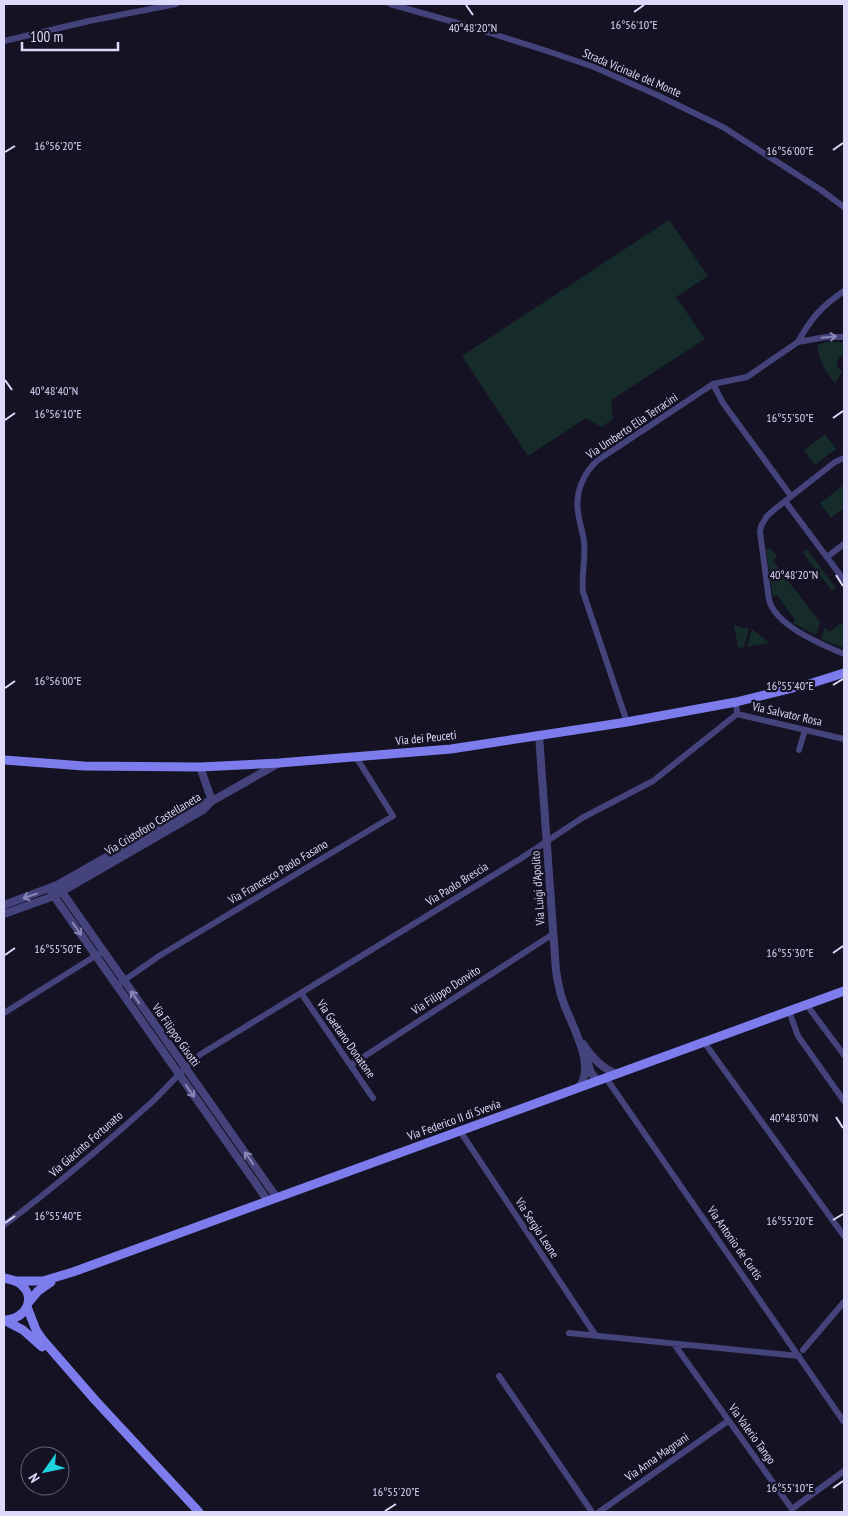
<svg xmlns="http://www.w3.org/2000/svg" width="848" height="1516" viewBox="0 0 848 1516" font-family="'PT Sans Narrow',sans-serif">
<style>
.green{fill:#162c2b}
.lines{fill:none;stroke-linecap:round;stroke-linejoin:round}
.minor{stroke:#44437c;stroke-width:6}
.tertiary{stroke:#44437c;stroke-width:8}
.secondary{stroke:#7d7ced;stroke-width:9}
.oneway{stroke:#8886b5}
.ticks{fill:none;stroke:#dcd9fa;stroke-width:2}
.labels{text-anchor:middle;stroke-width:4.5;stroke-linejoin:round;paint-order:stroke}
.street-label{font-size:12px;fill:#dcd9fa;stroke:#141223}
.ticks-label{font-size:12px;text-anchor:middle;fill:#dcd9fa;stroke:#141223;stroke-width:4.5;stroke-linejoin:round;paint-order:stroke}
</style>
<rect width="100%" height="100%" fill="#141223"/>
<path class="green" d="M 669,220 L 708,276 L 676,297 L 705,339 L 611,400 L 613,419 L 601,427 L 586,418 L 528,456 L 462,356 Z
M 826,342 L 838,342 L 844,343 L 844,355 L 841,355 L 837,362 L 837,366 L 842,372 L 835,383 C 825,371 819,360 817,345 Z
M 825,434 L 836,449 L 815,465 L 804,450 Z
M 844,485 L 844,508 L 831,518 L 820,503 Z
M 771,548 L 777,557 L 773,561 L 820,622 L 816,635 L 793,623 L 795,620 L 777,595 L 773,598 L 766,550 Z
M 807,549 L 836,588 L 832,591 L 803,553 Z
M 841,623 L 842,625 L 844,623 L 844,648 L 821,639 L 825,627 L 829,632 Z
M 734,625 L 743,628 L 749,628 L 744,647 L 738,648 Z
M 752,629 L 769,643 L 747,647 Z"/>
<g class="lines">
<path class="minor" d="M 390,4 L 468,26 L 547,51 L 594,67 L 657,95 L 723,127 L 821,190 L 844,207
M 4,41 L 89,21 L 176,4
M 798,342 C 811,318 822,306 844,291
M 713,384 L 723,403 L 791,496
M 844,458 L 835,462 L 775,509 L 767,516 L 761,526 L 760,532 L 769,600 C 776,626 821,644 844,654
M 785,501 L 844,580
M 827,557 L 844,544
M 736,702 L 737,714 L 844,739
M 627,722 L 583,592 C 581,576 586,559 584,542 C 583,532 579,522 578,512 C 575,492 584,472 598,460 L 713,384 L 747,377 L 798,342 L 826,337 L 844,337
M 799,750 L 805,730
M 116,986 L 159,956 L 393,816 L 356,757
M 301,993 L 373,1098
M 806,1004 L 844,1055
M 789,1011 L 798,1036 L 844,1101
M 4,1013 L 100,953
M 704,1042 L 844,1236
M 351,1065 L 553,934
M 606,1078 L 844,1422
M 460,1131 L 596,1336
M 4,1225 C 55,1187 104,1145 152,1102 C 169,1086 183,1068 201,1054 L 520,859 L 582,818 L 653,781 L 737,714
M 569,1333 L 799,1356
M 674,1344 L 792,1509 L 844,1471
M 803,1350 L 844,1302
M 499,1376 L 592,1512
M 599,1512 L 728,1421"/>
<path class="tertiary" d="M 539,735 L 556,971 C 558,981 559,991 563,1001 C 570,1023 598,1067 578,1088
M 200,767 L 212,801
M 57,885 L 277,1198
M 49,889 L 268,1201
M 4,905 L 57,885 L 200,804 L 210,801
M 4,914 L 54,896 L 203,810 L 212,801 L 279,763
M 583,1044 C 591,1056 602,1069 617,1074
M 587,1060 L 591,1073 L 598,1081"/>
<path class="secondary" d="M 4,760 L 84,766 L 200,767 L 279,763 L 451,749 L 627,722 L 736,702 L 809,684 L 844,673
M 4,1278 C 9,1279 15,1280 19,1283 C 38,1297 26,1320 4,1320
M 17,1281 L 43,1281 L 73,1272 L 844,991
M 28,1303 L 38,1291 L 51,1282
M 27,1307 L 36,1330 L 42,1339 L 95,1400 L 199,1512
M 4,1320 L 23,1330 L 42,1347"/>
</g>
<defs><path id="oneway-shaft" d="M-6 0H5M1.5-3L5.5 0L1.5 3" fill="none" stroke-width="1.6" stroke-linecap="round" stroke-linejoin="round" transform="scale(1.25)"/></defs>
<g class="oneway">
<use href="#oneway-shaft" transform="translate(829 337) rotate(-5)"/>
<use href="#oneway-shaft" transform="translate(30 896) rotate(161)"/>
<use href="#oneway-shaft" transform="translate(77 929) rotate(55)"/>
<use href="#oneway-shaft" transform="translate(135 997) rotate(-125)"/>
<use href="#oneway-shaft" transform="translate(190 1091) rotate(55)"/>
<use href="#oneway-shaft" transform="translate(249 1158) rotate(-125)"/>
</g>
<path class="ticks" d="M 466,5 L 473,15M 634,12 L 644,5M 833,150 L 843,143M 5,152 L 15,146M 5,380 L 12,390M 833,418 L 843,411M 5,420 L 15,413M 836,575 L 843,586M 833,685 L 843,679M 5,688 L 15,681M 833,953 L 843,946M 5,955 L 15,948M 836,1117 L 843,1128M 833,1220 L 843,1214M 5,1223 L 15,1216M 833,1488 L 843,1481M 385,1511 L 396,1504"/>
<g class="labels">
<g class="street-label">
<text transform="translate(632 73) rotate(23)" y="4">Strada Vicinale del Monte</text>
<text transform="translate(632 426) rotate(-34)" y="4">Via Umberto Elia Terracini</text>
<text transform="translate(787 714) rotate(13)" y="4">Via Salvator Rosa</text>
<text transform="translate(426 738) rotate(-6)" y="4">Via dei Peuceti</text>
<text transform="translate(153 824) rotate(-31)" y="4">Via Cristoforo Castellaneta</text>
<text transform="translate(278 872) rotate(-31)" y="4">Via Francesco Paolo Fasano</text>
<text transform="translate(457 884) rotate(-32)" y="4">Via Paolo Brescia</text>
<text transform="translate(538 888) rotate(-94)" y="4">Via Luigi d'Apolito</text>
<text transform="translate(446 990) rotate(-33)" y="4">Via Filippo Donvito</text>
<text transform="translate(176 1035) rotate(55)" y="4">Via Filippo Gisotti</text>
<text transform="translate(346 1039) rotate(55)" y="4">Via Gaetano Donatone</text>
<text transform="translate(454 1120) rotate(-20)" y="4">Via Federico II di Svevia</text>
<text transform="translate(86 1144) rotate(-41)" y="4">Via Giacinto Fortunato</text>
<text transform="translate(537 1228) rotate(57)" y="4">Via Sergio Leone</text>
<text transform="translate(735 1243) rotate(55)" y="4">Via Antonio de Curtis</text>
<text transform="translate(752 1434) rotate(54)" y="4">Via Valerio Tango</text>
<text transform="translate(657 1457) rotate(-35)" y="4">Via Anna Magnani</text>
</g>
</g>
<g class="ticks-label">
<text x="634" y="29">16°56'10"E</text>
<text x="473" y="32">40°48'20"N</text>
<text x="58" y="150">16°56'20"E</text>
<text x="790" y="155">16°56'00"E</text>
<text x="54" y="395">40°48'40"N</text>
<text x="58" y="418">16°56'10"E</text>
<text x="790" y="422">16°55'50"E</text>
<text x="794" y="579">40°48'20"N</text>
<text x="58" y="685">16°56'00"E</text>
<text x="790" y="690">16°55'40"E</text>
<text x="58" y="953">16°55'50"E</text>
<text x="790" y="957">16°55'30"E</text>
<text x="794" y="1122">40°48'30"N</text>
<text x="58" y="1220">16°55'40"E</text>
<text x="790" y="1225">16°55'20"E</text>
<text x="790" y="1492">16°55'10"E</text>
<text x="396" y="1496">16°55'20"E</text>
</g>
<rect width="848" height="1516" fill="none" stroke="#dcd9fa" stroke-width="10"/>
<g transform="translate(45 1471) rotate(237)"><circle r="24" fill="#141223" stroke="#646279"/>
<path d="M0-4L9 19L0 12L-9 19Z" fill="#1ed2e0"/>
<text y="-8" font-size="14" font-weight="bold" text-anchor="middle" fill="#dcd9fa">N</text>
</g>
<path d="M22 42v8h96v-8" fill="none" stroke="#dcd9fa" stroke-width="2.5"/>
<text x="30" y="42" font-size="15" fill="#dcd9fa" stroke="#141223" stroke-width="4" paint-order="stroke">100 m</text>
</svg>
